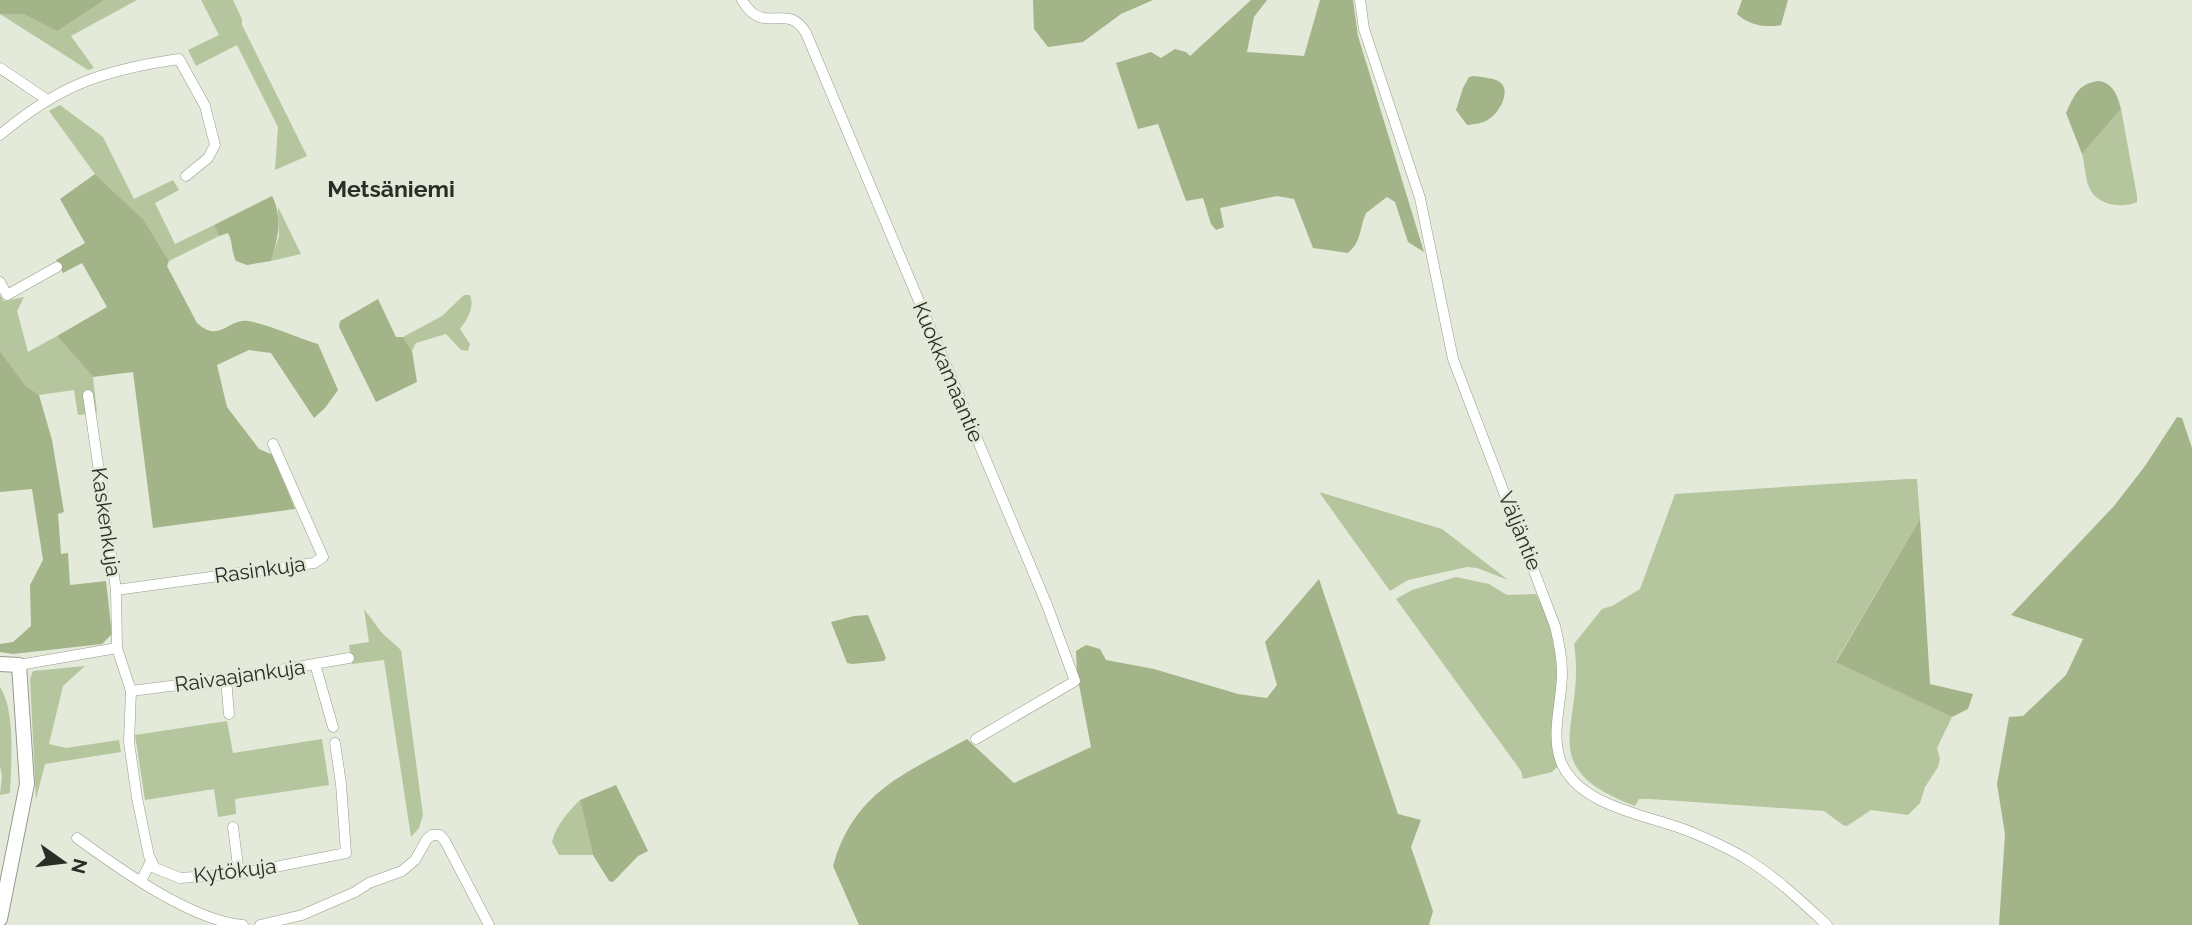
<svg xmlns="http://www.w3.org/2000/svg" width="2192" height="925" viewBox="0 0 2192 925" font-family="Raleway,sans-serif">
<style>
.green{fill:#b5c59d}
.forest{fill:#a4b489}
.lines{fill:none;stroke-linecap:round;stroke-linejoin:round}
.street-casing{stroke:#959c8b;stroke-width:11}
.secondary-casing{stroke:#959c8b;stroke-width:16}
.street{stroke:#fff;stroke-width:10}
.secondary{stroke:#fff;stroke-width:14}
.labels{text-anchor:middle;stroke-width:5;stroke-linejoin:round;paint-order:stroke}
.street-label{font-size:21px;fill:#2b2d27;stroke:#e3ead9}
.neighbourhood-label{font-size:23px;font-weight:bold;fill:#2b2d27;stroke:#e3ead9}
</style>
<rect width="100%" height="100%" fill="#e3ead9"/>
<path class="green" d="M 0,0 L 137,0 L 71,36 L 94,68 L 88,70 L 0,14 Z
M 201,0 L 233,0 L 242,19 L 242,25 L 307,156 L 275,170 L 278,127 L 237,45 L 196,66 L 188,50 L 219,35 Z
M 60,105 L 103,137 L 134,199 L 173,180 L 179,190 L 155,203 L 175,244 L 214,225 L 219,236 L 169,261 L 144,220 L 95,174 L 49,111 Z
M 2121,109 L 2137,196 L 2137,202 C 2121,209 2096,205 2089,187 C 2085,178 2085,164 2082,154 Z
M 278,207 L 301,254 L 271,261 L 279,236 Z
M 0,295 L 4,301 L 24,297 L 17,311 L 28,352 L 57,336 L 93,377 L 97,413 L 78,415 L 74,390 L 39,395 L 25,385 L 0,351 Z
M 464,295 L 470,295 C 475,307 467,320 460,329 L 470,344 L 468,351 L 461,350 L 446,334 L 416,343 L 412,351 L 403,337 L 442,316 Z
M 1907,479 L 1917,479 L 1920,519 L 1836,661 L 1952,717 L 1937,748 L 1940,759 L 1938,767 L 1925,787 L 1920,803 L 1908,815 L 1871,810 L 1847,826 L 1843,825 L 1824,811 L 1650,799 L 1639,799 L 1635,806 C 1529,766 1587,726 1574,644 L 1602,609 L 1612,606 L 1640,589 L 1675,494 Z
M 1319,492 L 1442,529 L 1508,580 L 1477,568 L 1467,567 L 1408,580 L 1390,591 Z
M 1456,577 L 1489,584 L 1507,595 L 1536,594 C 1550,620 1558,647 1559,678 C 1559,707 1551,737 1558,766 L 1552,772 L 1523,779 L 1521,771 L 1396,599 L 1412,590 Z
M 364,609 L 382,633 L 401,650 L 423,815 L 419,828 L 411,837 L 384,660 L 352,664 L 349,645 L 369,642 Z
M 85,666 L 63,686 L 49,744 L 66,748 L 119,740 L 121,752 L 45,764 L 36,799 L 30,679 L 33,671 Z
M 0,687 C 16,712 11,762 10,793 L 0,795 L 2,776 L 0,766 Z
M 227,721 L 233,753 L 322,739 L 329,785 L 235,799 L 236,814 L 218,817 L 214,789 L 145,800 L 135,735 Z
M 580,800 L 593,855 L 559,855 L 552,842 C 556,825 568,812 580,800 Z"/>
<path class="forest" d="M 0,0 L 104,0 L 57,31 L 24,14 L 0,14 Z
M 1033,0 L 1153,0 L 1121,14 L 1083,42 L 1048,47 L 1034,29 Z
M 1251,0 L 1267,0 L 1254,17 L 1247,52 L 1304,56 L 1320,0 L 1353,0 L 1358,36 L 1424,252 L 1408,242 L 1395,202 L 1387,197 L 1366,213 C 1359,229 1362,241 1348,253 L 1313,248 L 1294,199 L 1277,196 L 1220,208 L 1224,227 L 1216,230 L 1211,224 L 1203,198 L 1186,201 L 1158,124 L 1138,129 L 1116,63 L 1151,52 L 1161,58 L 1175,49 L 1186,52 L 1190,56 Z
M 1742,0 L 1788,0 L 1781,25 C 1765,28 1749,25 1737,14 Z
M 1474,76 C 1482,77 1497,78 1502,84 C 1510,94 1498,114 1489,119 C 1482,124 1475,124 1467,125 L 1456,110 L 1463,88 L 1469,77 Z
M 2099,81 C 2113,83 2118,96 2121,109 L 2082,154 L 2066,113 C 2074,95 2079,83 2099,81 Z
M 95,174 L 144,220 L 169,261 L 167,266 L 197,323 C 220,344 228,318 248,321 C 268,324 298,338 318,344 L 338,390 L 325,408 L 314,418 L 271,353 L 249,350 L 217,365 L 227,407 L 259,449 L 273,455 L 295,509 L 153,528 L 133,372 L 93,377 L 57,336 L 107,307 L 82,263 L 63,273 L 56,260 L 85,243 L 60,199 Z
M 272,196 C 283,217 278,239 271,261 L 247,265 L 236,261 C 231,251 233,242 228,233 L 219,236 L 214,225 Z
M 378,299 L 396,337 L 403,337 L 412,351 L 417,382 L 376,402 L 339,327 L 340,321 Z
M 0,351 L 25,385 L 39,395 L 52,440 L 64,512 L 58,514 L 61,554 L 68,553 L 70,585 L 106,581 L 112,634 L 102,644 L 13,654 L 0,652 L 0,644 L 13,642 L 31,626 L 30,585 L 43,560 L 32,489 L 0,492 Z
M 2177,417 L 2182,418 L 2192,448 L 2192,925 L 1999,925 L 2005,834 L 1997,784 L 2009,717 L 2023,716 L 2066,675 L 2083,639 L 2011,615 L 2114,506 L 2145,466 Z
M 1920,519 L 1930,684 L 1973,694 L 1968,709 L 1952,717 L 1836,662 Z
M 1319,579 L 1398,814 L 1421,820 L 1411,847 L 1433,911 L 1429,925 L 859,925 L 833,866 C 854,791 905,774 967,739 L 1014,783 L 1091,747 L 1077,674 L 1076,651 L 1086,645 L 1100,649 L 1106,660 L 1154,669 L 1238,694 L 1267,698 L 1277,685 L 1265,642 Z
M 868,615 L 886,658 L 884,661 L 852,664 L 847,663 L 831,622 L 854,616 Z
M 616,785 L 648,851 L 638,856 L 613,882 L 609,881 L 593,855 L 580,800 Z"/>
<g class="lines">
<defs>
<path id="street" d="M 742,0 C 764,38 787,0 806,33 L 1047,605 L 1075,681 L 976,739
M 1360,0 L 1364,29 L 1420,198 L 1453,359 L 1555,626 C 1559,642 1562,657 1562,673 C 1562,701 1551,732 1560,759 C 1576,807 1650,815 1691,832 C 1710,840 1731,849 1748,860 C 1777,878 1802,902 1827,925
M 0,68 L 46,99
M 0,135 C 59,85 103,70 179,59 L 205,106 L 215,145 L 208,158 L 186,176
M 0,282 L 7,295 L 57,267
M 88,395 L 116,590 L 117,648 L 131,691 L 129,742 L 137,798 L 149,856 L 155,868 L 180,878 L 239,874 L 346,853 L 341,784 L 335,743
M 116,590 L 314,563 L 323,557 L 273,444
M 315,664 L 333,727
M 19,665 L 117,648
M 226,679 L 229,714
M 131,691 L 226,679 L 349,658
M 233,827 L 239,874
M 77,838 C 118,868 192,921 243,925
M 141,881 L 151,861
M 260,925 L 302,915 L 355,892 L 369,883 L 402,871 L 415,860 L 427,839 L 432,835 L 440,835 L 445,841 L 489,925"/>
<path id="secondary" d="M 0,664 L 19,665 L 27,784 L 0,919"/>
</defs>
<use href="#street" class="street-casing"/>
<use href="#secondary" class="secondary-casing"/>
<use href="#street" class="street"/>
<use href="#secondary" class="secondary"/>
</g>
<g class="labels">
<g class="street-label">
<text transform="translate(948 372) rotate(67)" y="7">Kuokkamaantie</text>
<text transform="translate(106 522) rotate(82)" y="7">Kaskenkuja</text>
<text transform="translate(1520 531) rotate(68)" y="7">Väljäntie</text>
<text transform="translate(260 570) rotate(-8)" y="7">Rasinkuja</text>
<text transform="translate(240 676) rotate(-8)" y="7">Raivaajankuja</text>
<text transform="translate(235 871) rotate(-7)" y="7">Kytökuja</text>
</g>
<g class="neighbourhood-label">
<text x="391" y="197">Metsäniemi</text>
</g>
</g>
<g transform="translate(63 862) rotate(104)" stroke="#e3ead9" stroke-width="5" paint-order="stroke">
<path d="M0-5L12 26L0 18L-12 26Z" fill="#2b2d27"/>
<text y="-10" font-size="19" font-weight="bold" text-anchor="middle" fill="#2b2d27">N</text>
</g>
</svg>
